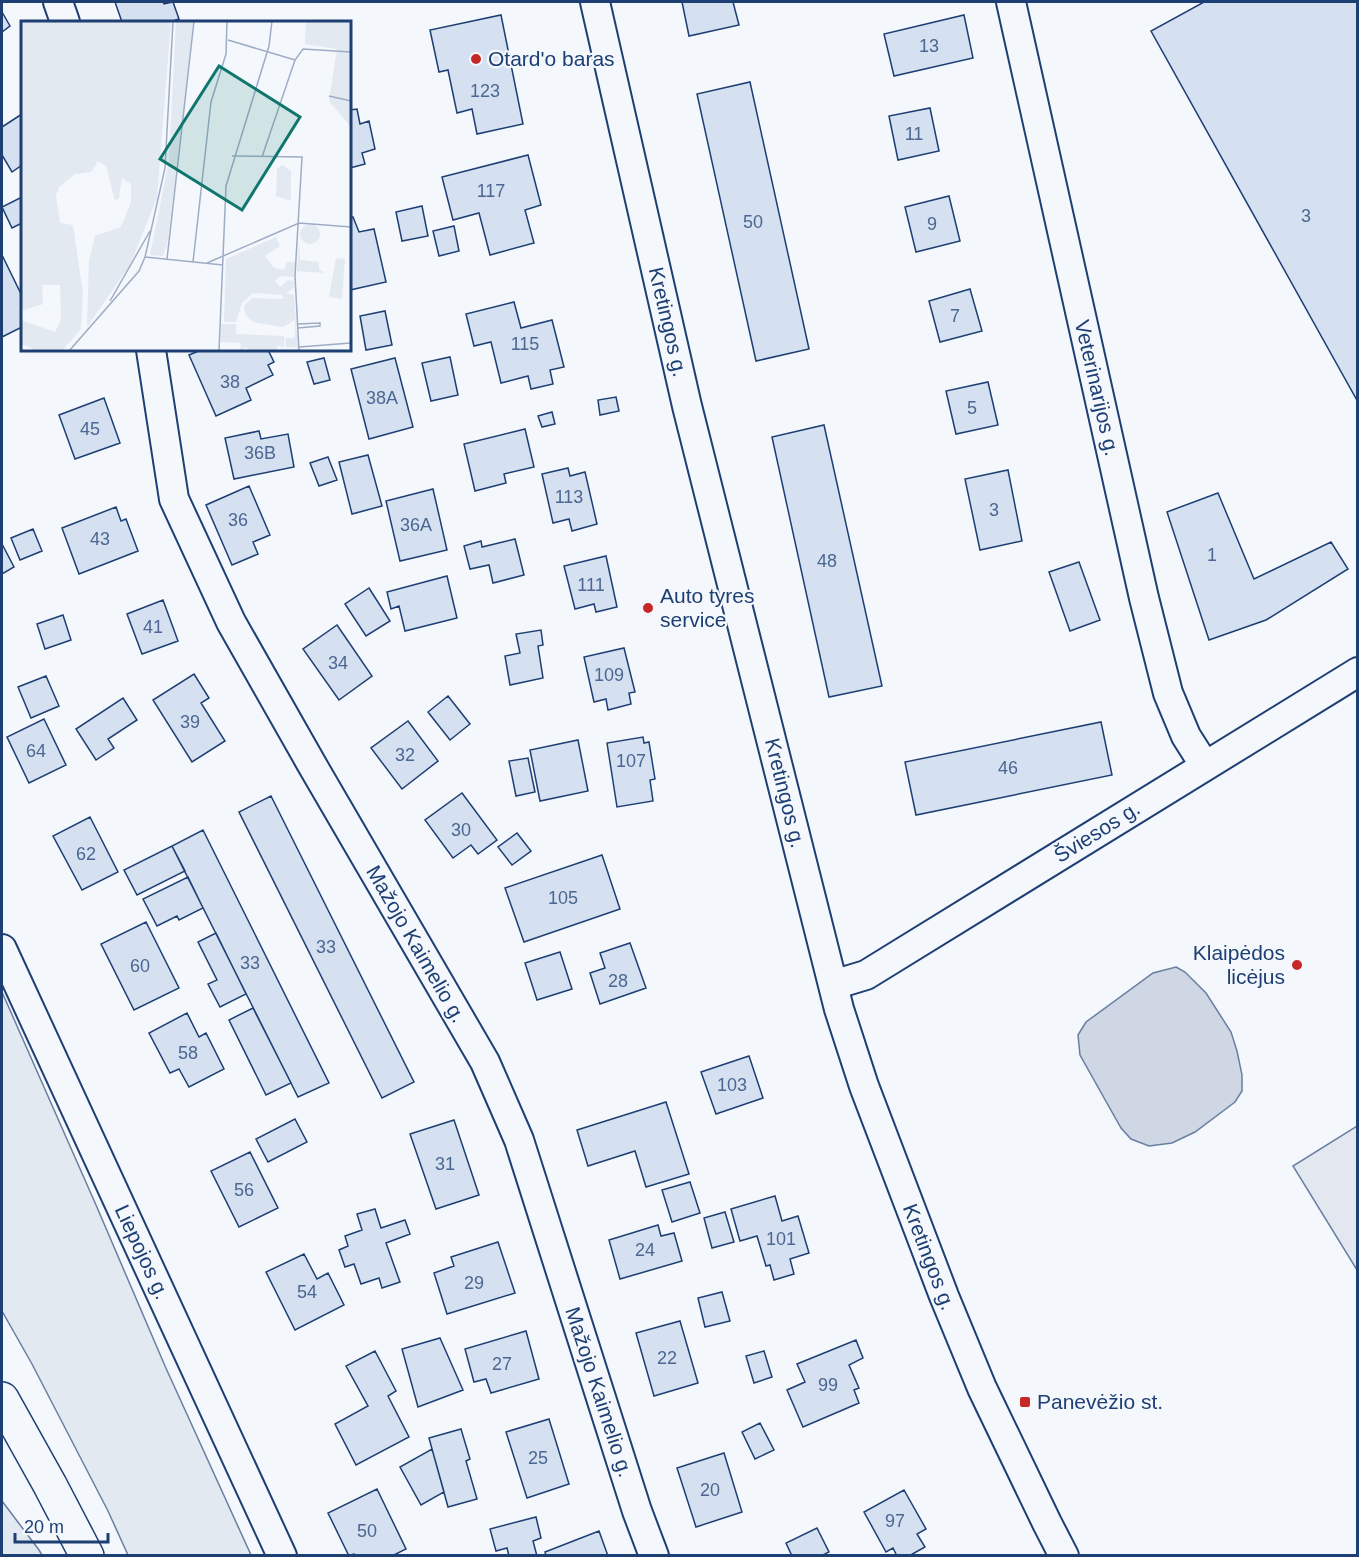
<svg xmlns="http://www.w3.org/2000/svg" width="1359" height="1557" viewBox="0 0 1359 1557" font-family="Helvetica,sans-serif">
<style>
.green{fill:#e3e9f0;stroke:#687fa3;stroke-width:1.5}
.parking{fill:#e3e8f0;stroke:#687fa3;stroke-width:1.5}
.water{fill:#cfd7e4;stroke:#687fa3;stroke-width:1.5}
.building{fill:#d5e0f0;stroke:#1d3f73;stroke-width:1.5}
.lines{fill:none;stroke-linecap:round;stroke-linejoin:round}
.minor-casing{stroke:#1d3f73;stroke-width:32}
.primary-casing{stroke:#1d3f73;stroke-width:36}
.minor{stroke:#f4f7fb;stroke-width:28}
.primary{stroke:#f4f7fb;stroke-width:33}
.poi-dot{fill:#c62828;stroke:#f4f7fb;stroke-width:2}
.labels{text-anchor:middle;stroke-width:4.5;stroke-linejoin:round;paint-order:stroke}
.number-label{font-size:18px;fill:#4b6792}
.poi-label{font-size:21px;fill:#1d3f73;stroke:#f4f7fb;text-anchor:start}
.street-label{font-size:21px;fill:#1d3f73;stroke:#f4f7fb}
.inset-road{fill:none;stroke:#9eadc5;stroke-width:1.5}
.view{fill:#0f766e;fill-opacity:0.15;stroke:#0f766e;stroke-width:3}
.inset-edge{fill:none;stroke:#1d3f73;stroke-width:3}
</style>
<rect width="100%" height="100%" fill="#f4f7fb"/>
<path class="green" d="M 2,992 L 96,1205 L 165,1366 L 251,1555 L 128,1555 L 108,1511 L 32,1364 L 2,1311 Z
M 2,1501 L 39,1550 L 42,1555 L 2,1555 Z"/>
<path class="parking" d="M 1357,1126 L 1357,1270 L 1293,1166 Z"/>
<path class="water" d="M 1176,967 L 1185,972 L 1206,993 L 1231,1032 L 1237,1051 L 1242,1075 L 1242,1091 L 1235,1102 L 1195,1132 L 1172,1143 L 1149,1146 L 1131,1139 L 1121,1128 L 1080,1055 L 1078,1035 L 1086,1022 L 1153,973 Z"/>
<path class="building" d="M 115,2 L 163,2 L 164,4 L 173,2 L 179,19 L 170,22 L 122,22 Z
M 682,2 L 733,2 L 739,25 L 689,36 Z
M 1204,2 L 1358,2 L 1358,402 L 1151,31 Z
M 2,12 L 10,26 L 2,32 Z
M 501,15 L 523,124 L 477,134 L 472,109 L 457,113 L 448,70 L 439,72 L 430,30 Z
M 964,15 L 973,58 L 894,76 L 884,34 Z
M 750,82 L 809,349 L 756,361 L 697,94 Z
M 930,108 L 939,151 L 898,160 L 889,116 Z
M 357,109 L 360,124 L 369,121 L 375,149 L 362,153 L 365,164 L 350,168 L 350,110 Z
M 22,114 L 22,165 L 12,172 L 2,155 L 2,127 Z
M 528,155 L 541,205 L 525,210 L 534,243 L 490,255 L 479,213 L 453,220 L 442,177 Z
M 949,196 L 960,241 L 916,252 L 905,207 Z
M 22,197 L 22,223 L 12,228 L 2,207 Z
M 422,206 L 428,236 L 402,241 L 396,212 Z
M 353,217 L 359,232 L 374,229 L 386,282 L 350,290 L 350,218 Z
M 454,226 L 459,251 L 439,256 L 433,231 Z
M 2,255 L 22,296 L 22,327 L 2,337 Z
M 970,289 L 982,331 L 940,342 L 929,301 Z
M 514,302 L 521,328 L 552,320 L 564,367 L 550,370 L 553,384 L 531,389 L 528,376 L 501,383 L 491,342 L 474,346 L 466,314 Z
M 385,311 L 392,345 L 366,350 L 360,316 Z
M 201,350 L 268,350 L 274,362 L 268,365 L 273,375 L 246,388 L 251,400 L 216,416 L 189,355 Z
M 450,357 L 458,395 L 431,401 L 422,363 Z
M 324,358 L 330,380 L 314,384 L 307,362 Z
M 395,358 L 413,427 L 369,439 L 351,369 Z
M 988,382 L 998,425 L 956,434 L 946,391 Z
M 616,397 L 619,411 L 600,415 L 598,400 Z
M 104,398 L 120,443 L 75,459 L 59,415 Z
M 552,412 L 555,424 L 542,427 L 538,416 Z
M 824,425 L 882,686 L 829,697 L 772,437 Z
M 525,429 L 534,467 L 504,474 L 506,483 L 475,491 L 464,444 Z
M 259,431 L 261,439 L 288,434 L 294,467 L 234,479 L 225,438 Z
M 368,455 L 382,506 L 352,514 L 339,462 Z
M 328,457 L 337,480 L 319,486 L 310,463 Z
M 568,468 L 570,476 L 585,472 L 597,524 L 572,531 L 569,519 L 553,523 L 542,474 Z
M 1008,470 L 1022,541 L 980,550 L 965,479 Z
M 249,486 L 270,535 L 253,542 L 258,554 L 232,565 L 206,505 Z
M 433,489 L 447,550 L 400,561 L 386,501 Z
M 1218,493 L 1254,579 L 1331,542 L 1348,569 L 1266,620 L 1209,640 L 1167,512 Z
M 116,507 L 121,521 L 126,519 L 138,551 L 79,574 L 62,528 Z
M 33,529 L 42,551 L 20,560 L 11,538 Z
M 515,539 L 524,575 L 493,583 L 489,565 L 470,569 L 464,546 L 481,541 L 482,547 Z
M 2,544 L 14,567 L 2,574 Z
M 606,556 L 617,607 L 596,612 L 594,604 L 575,609 L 564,566 Z
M 1079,562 L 1100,620 L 1070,631 L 1049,572 Z
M 447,576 L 457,618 L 405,631 L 399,606 L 391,609 L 387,592 Z
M 369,588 L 390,621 L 366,636 L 345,604 Z
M 163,600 L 178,641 L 142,654 L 127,614 Z
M 63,615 L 71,640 L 45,649 L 37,624 Z
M 337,625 L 372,676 L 339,700 L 303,649 Z
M 541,630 L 543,645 L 538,646 L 543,678 L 510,685 L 505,656 L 520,653 L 516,634 Z
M 624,648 L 635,692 L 629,693 L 631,704 L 608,710 L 606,699 L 594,702 L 584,657 Z
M 194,674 L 209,698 L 201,703 L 225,741 L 192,762 L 153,700 Z
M 46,676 L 59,706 L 31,718 L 18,687 Z
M 448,696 L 470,724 L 450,740 L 428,712 Z
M 123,698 L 137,720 L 108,739 L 114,748 L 96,760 L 76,729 Z
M 44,719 L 66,765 L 29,783 L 7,737 Z
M 408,721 L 438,761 L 402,789 L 371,748 Z
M 1101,722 L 1112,775 L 916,815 L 905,762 Z
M 643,737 L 644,743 L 649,742 L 655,779 L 650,780 L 653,801 L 617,807 L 607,743 Z
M 578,740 L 588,791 L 540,801 L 530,750 Z
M 528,758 L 535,792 L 516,796 L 509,761 Z
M 462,793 L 497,840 L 478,854 L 471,845 L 453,858 L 425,820 Z
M 271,796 L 414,1082 L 382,1098 L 239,812 Z
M 90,817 L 118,872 L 82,890 L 53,836 Z
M 203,830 L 329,1083 L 298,1097 L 172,846 Z
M 517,833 L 531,851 L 512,865 L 498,847 Z
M 172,846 L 185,871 L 137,895 L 124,870 Z
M 602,855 L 620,909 L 524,942 L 505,888 Z
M 188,877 L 203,908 L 179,920 L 177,916 L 157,926 L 143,899 Z
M 146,922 L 179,988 L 134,1010 L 101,944 Z
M 216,933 L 246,994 L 220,1007 L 208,984 L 217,980 L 198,942 Z
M 630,943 L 646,988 L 600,1004 L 590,973 L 605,968 L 600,953 Z
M 560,952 L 572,989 L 537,1000 L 525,963 Z
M 253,1008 L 291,1083 L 266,1095 L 229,1020 Z
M 187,1013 L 199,1037 L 206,1033 L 224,1069 L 189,1087 L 179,1069 L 170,1073 L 149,1033 Z
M 749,1056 L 763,1098 L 716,1114 L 701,1072 Z
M 666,1102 L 689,1174 L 646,1187 L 635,1151 L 588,1166 L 577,1130 Z
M 295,1119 L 307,1142 L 268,1162 L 256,1139 Z
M 454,1120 L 479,1195 L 436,1209 L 410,1134 Z
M 250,1152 L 278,1208 L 239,1227 L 211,1171 Z
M 690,1182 L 700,1213 L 672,1222 L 662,1190 Z
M 775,1196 L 782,1221 L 798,1216 L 809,1253 L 790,1259 L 794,1274 L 774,1280 L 770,1265 L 766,1266 L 757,1236 L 740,1241 L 731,1209 Z
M 375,1209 L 381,1228 L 405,1220 L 410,1234 L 386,1243 L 400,1282 L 382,1288 L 379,1278 L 361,1284 L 354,1264 L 345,1267 L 339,1250 L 348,1246 L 345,1236 L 362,1230 L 357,1214 Z
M 725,1212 L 734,1242 L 712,1248 L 704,1218 Z
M 658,1225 L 661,1236 L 674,1233 L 682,1261 L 620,1279 L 609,1240 Z
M 498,1242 L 515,1293 L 447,1314 L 434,1273 L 454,1266 L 451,1257 Z
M 304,1254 L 317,1279 L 328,1273 L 344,1305 L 295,1330 L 266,1272 Z
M 722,1292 L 730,1321 L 705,1327 L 698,1298 Z
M 680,1321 L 698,1383 L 654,1396 L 636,1333 Z
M 526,1331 L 539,1379 L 491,1393 L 486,1379 L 474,1382 L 465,1349 Z
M 440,1338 L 463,1390 L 418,1407 L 402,1349 Z
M 856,1340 L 863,1358 L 849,1365 L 859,1388 L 854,1390 L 859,1403 L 803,1427 L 787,1390 L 805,1382 L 797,1364 Z
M 375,1351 L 396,1391 L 388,1396 L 409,1437 L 356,1465 L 335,1424 L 368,1406 L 346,1366 Z
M 764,1351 L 772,1377 L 754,1383 L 746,1356 Z
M 549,1419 L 569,1484 L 527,1498 L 506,1432 Z
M 760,1423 L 774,1450 L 755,1459 L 742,1432 Z
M 461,1429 L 470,1459 L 466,1461 L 477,1499 L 448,1507 L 429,1438 Z
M 432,1449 L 444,1492 L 421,1505 L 400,1467 Z
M 724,1453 L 742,1512 L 696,1527 L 677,1468 Z
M 377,1489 L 406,1549 L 392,1556 L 355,1556 L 354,1554 L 349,1556 L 328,1513 Z
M 904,1490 L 926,1529 L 917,1534 L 925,1547 L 909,1556 L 897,1556 L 893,1548 L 886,1552 L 864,1512 Z
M 536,1517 L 541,1538 L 533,1541 L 537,1556 L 509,1556 L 507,1548 L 496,1551 L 490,1529 Z
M 817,1528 L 829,1552 L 821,1556 L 792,1556 L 786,1543 Z
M 599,1531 L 608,1556 L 546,1556 L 545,1552 Z"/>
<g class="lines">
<defs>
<path id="minor" d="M 58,2 L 65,22
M 595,2 L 687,406 L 839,1009 L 864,1086 L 944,1296 L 982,1388 L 1047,1523 L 1064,1556
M 1011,2 L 1144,598 L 1168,693 L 1186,736 L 1205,766
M 151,350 L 174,499 L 231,622 L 311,763 L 485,1062 L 519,1140 L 637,1511 L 654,1556
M 2,949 L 282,1556
M 833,985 L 866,975 L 1358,672"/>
<path id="primary" d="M 2,1399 L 50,1485 L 87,1556"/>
</defs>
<use href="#minor" class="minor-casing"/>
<use href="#primary" class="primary-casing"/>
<use href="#minor" class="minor"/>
<use href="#primary" class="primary"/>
</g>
<g class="poi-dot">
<circle cx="476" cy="59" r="6"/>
<circle cx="648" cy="608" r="6"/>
<circle cx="1297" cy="965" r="6"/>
<rect x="1019" y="1396" width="12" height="12" rx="3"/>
</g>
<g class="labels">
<g class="number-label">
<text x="929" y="52">13</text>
<text x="485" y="97">123</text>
<text x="914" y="140">11</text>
<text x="491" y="197">117</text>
<text x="1306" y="222">3</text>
<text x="753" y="228">50</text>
<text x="932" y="230">9</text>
<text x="955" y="322">7</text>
<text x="525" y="350">115</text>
<text x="230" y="388">38</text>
<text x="382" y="404">38A</text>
<text x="972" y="414">5</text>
<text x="90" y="435">45</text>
<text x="260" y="459">36B</text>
<text x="569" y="503">113</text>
<text x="994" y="516">3</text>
<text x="238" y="526">36</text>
<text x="416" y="531">36A</text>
<text x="100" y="545">43</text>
<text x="1212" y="561">1</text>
<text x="827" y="567">48</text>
<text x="591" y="591">111</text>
<text x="153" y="633">41</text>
<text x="338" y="669">34</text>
<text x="609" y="681">109</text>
<text x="190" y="728">39</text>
<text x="36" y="757">64</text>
<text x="405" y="761">32</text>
<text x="631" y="767">107</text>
<text x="1008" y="774">46</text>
<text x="461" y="836">30</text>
<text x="86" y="860">62</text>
<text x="563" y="904">105</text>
<text x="326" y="953">33</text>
<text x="250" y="969">33</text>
<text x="140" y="972">60</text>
<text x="618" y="987">28</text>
<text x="188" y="1059">58</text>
<text x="732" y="1091">103</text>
<text x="445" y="1170">31</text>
<text x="244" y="1196">56</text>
<text x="781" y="1245">101</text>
<text x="645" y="1256">24</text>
<text x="474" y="1289">29</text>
<text x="307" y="1298">54</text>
<text x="667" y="1364">22</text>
<text x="502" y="1370">27</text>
<text x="828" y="1391">99</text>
<text x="538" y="1464">25</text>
<text x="710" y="1496">20</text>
<text x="895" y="1527">97</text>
<text x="367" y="1537">50</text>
</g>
<g class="poi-label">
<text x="488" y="66">Otard'o baras</text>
<text x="660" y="603">Auto tyres<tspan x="660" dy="24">service</tspan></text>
<text x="1285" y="960" text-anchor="end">Klaipėdos<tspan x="1285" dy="24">licėjus</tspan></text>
<text x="1037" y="1409">Panevėžio st.</text>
</g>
<g class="street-label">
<text transform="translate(668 322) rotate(77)" y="7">Kretingos g.</text>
<text transform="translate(1097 388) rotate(77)" y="7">Veterinarijos g.</text>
<text transform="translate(785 793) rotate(76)" y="7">Kretingos g.</text>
<text transform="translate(1097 832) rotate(-32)" y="7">Šviesos g.</text>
<text transform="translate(416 944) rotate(60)" y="7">Mažojo Kaimelio g.</text>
<text transform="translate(142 1252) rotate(65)" y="7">Liepojos g.</text>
<text transform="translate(929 1257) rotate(69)" y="7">Kretingos g.</text>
<text transform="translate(599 1392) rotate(72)" y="7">Mažojo Kaimelio g.</text>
</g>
</g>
<g transform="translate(21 21)">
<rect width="330" height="330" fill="#f4f7fb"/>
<path d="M 0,0 L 150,0 L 136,177 L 109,244 L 66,306 L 68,240 L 74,215 L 100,206 L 110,181 L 110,163 L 101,157 L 98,177 L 94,180 L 85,145 L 77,140 L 70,151 L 54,153 L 38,166 L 35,175 L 39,202 L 52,204 L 62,272 L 60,308 L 41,330 L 17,330 L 0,323 L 0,299 L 34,311 L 40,299 L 39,264 L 21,264 L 22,283 L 0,290 ZM 155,0 L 172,0 L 164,82 L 146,224 L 142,235 L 129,234 L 148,140 ZM 285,0 L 330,0 L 330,106 L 308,80 L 316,28 L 284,23 ZM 261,144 L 270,150 L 270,180 L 255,175 L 256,148 ZM279 213a10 10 0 1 1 20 0a10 10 0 1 1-20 0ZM 255,216 L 259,225 L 244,235 L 253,247 L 263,249 L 266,241 L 274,241 L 273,256 L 259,255 L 254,260 L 259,266 L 267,259 L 273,260 L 273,267 L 265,272 L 273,274 L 277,327 L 265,326 L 264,317 L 274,317 L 274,299 L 262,306 L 232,301 L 224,293 L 223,285 L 231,277 L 263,278 L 261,274 L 232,272 L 221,282 L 215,301 L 203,301 L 205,238 ZM 278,222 L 279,239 L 298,241 L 298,248 L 304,252 L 276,250 ZM 315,237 L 324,238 L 321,278 L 308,276 ZM 200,303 L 215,303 L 215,313 L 263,315 L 263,326 L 256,325 L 256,330 L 229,330 L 225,326 L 219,330 L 220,322 L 200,321 Z" fill="#e3e9f0"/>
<path class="inset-road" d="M 207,19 L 274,39M 308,75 L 330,80M 211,135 L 281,136 L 274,255 L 278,330M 241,136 L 274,39 L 282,28 L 330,31M 124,236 L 202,244M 146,238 L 173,0M 172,241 L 190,81 L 205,33 L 206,0M 186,242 L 278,202 L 330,206M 89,280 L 129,210M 277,303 L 299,302 L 299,305 L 277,307M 278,326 L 330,322M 48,330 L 118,250 L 124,236 L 144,147 L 152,0M 198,330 L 205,165 L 248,25 L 251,0"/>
<path class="view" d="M 198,45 L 279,96 L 221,189 L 139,138 Z"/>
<rect width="330" height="330" class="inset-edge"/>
</g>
<rect width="1359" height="1557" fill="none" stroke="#1d3f73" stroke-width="6"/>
<path d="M15 1533v9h93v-9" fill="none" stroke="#1d3f73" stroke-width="3"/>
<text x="24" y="1533" font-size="18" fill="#1d3f73" stroke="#f4f7fb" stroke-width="4.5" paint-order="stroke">20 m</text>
</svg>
